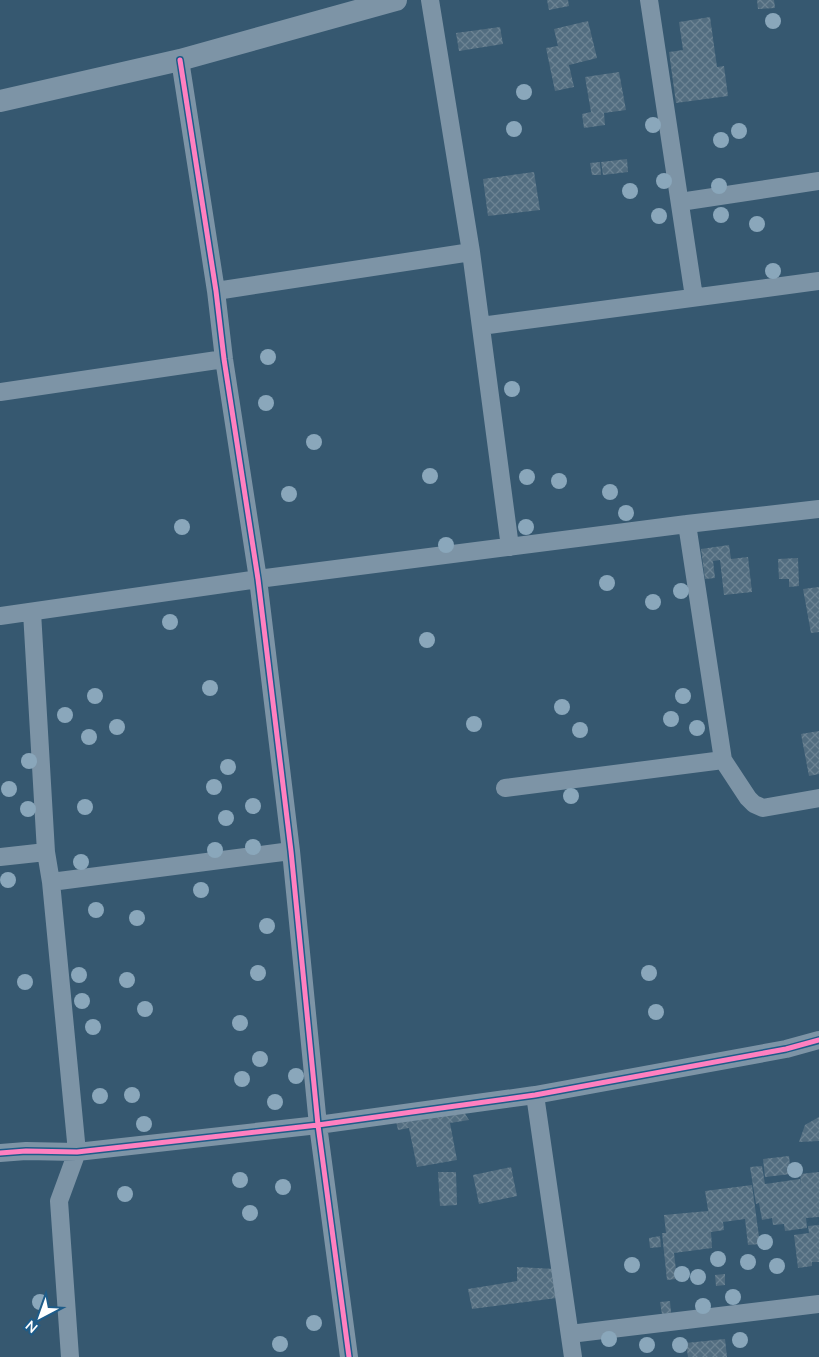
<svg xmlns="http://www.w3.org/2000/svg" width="819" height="1357" viewBox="0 0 819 1357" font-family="'Nunito Sans',sans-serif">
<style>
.building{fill:url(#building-cross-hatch)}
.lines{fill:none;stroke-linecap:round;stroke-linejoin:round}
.minor{stroke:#7d94a6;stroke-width:18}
.tertiary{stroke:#7d94a6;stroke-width:22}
.cycleway-casing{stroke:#1e5c89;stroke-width:8}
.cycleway{stroke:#ff80c0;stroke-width:5}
.tree{fill:#8aa7bb}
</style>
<defs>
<pattern id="building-cross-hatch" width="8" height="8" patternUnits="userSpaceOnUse" patternTransform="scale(1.25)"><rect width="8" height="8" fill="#526d80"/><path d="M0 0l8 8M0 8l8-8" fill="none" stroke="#6c8393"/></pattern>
</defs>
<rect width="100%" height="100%" fill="#365870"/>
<path class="building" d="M 547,0 L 568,0 L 569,6 L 549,10 Z
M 757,0 L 774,0 L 775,8 L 758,9 Z
M 710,17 L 717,67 L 724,66 L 728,96 L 676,103 L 669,52 L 683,50 L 679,22 Z
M 588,21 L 597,58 L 569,65 L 574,87 L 555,91 L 546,48 L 558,46 L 554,29 Z
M 500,27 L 503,44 L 459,51 L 456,33 Z
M 619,72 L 626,110 L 604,113 L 605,125 L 584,128 L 582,114 L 591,112 L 585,77 Z
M 627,159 L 628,172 L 603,175 L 601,162 Z
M 600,162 L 601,175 L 592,175 L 590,163 Z
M 534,172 L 540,210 L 488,216 L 483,179 Z
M 729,545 L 731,559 L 748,557 L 752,592 L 724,595 L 720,560 L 713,561 L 715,578 L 705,579 L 701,549 Z
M 798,558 L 799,586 L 789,587 L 789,579 L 779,579 L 778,559 Z
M 819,587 L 819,632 L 811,633 L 803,589 Z
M 819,731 L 819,774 L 809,776 L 801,734 Z
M 462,1109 L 469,1120 L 450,1123 L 457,1160 L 417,1167 L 409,1128 L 398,1130 L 396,1121 Z
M 819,1117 L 819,1141 L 799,1142 L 805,1125 Z
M 789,1156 L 791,1174 L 765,1177 L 763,1159 Z
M 762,1166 L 765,1184 L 800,1179 L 801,1185 L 800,1174 L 819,1172 L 819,1217 L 806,1218 L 807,1228 L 785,1231 L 784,1224 L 773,1225 L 772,1218 L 762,1220 L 759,1203 L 756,1204 L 750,1167 Z
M 511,1167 L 517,1196 L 479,1204 L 473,1175 Z
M 438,1172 L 456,1172 L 457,1205 L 440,1206 Z
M 752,1185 L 760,1244 L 748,1245 L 745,1219 L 723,1222 L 724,1230 L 711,1232 L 712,1248 L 674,1253 L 677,1279 L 667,1280 L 662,1233 L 666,1233 L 664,1215 L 708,1211 L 711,1228 L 705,1191 Z
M 819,1225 L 819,1262 L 812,1262 L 812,1266 L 798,1268 L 794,1235 L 809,1233 L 808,1226 Z
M 660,1236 L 661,1247 L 650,1248 L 649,1238 Z
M 517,1267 L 555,1269 L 557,1298 L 472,1309 L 468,1289 L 517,1281 Z
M 725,1274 L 725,1285 L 716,1286 L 715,1275 Z
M 670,1301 L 671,1313 L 662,1314 L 660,1302 Z
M 725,1339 L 727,1357 L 688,1357 L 686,1343 Z"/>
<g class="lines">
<path class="minor" d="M 430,0 L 471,252 L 510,547
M 649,0 L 694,297
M 180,60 L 216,291 L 224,359 L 258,579 L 291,851 L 318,1125 L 349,1357
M 680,202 L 819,181
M 216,291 L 471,252
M 481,326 L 819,281
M 0,392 L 224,359
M 687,524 L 723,760 L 748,798 L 754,804 L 763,808 L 819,798
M 32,612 L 46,852 L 51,882 L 77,1152 L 59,1201 L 70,1357
M 0,616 L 258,579 L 687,524 L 819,509
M 505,788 L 723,760
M 0,857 L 46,852
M 51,882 L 291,851
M 535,1095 L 573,1357
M 0,1153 L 26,1151 L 77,1152 L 318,1125 L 535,1095 L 786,1049 L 819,1040
M 570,1334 L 819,1304"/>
<path class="tertiary" d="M 0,101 L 180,60 L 396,0"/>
<defs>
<path id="cycleway" d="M 180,60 L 216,291 L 224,359 L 258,579 L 291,851 L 318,1125 L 349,1357
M 0,1153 L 26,1151 L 77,1152 L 318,1125 L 535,1095 L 786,1049 L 819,1040"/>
</defs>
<use href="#cycleway" class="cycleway-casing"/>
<use href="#cycleway" class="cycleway"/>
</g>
<g class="tree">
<circle cx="773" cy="21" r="8"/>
<circle cx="524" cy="92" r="8"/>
<circle cx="653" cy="125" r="8"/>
<circle cx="514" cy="129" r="8"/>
<circle cx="739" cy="131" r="8"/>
<circle cx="721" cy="140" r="8"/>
<circle cx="664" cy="181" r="8"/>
<circle cx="719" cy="186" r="8"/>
<circle cx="630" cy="191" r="8"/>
<circle cx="721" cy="215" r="8"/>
<circle cx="659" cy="216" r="8"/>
<circle cx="757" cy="224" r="8"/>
<circle cx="773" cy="271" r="8"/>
<circle cx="268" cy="357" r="8"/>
<circle cx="512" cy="389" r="8"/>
<circle cx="266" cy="403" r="8"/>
<circle cx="314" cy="442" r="8"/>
<circle cx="430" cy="476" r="8"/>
<circle cx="527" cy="477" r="8"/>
<circle cx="559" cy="481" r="8"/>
<circle cx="610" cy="492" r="8"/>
<circle cx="289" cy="494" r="8"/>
<circle cx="626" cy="513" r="8"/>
<circle cx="182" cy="527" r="8"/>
<circle cx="526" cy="527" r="8"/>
<circle cx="446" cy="545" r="8"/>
<circle cx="607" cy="583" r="8"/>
<circle cx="681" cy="591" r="8"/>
<circle cx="653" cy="602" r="8"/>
<circle cx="170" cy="622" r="8"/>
<circle cx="427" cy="640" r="8"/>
<circle cx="210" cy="688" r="8"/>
<circle cx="95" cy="696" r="8"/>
<circle cx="683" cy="696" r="8"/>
<circle cx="562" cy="707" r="8"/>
<circle cx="65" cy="715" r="8"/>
<circle cx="671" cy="719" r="8"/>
<circle cx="474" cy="724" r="8"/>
<circle cx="117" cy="727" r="8"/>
<circle cx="697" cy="728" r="8"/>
<circle cx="580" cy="730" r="8"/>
<circle cx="89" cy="737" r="8"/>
<circle cx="29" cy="761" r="8"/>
<circle cx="228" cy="767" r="8"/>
<circle cx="214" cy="787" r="8"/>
<circle cx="9" cy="789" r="8"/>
<circle cx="571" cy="796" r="8"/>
<circle cx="253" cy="806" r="8"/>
<circle cx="85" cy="807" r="8"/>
<circle cx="28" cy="809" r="8"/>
<circle cx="226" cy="818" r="8"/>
<circle cx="253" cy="847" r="8"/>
<circle cx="215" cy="850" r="8"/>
<circle cx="81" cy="862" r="8"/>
<circle cx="8" cy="880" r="8"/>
<circle cx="201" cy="890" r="8"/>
<circle cx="96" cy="910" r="8"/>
<circle cx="137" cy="918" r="8"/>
<circle cx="267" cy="926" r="8"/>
<circle cx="258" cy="973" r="8"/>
<circle cx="649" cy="973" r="8"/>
<circle cx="79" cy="975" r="8"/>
<circle cx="127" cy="980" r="8"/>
<circle cx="25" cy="982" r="8"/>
<circle cx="82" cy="1001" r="8"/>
<circle cx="145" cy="1009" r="8"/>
<circle cx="656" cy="1012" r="8"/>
<circle cx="240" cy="1023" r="8"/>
<circle cx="93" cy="1027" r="8"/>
<circle cx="260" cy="1059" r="8"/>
<circle cx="296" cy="1076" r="8"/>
<circle cx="242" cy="1079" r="8"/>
<circle cx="132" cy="1095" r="8"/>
<circle cx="100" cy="1096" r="8"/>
<circle cx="275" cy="1102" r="8"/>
<circle cx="144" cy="1124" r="8"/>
<circle cx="795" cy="1170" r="8"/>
<circle cx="240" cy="1180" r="8"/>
<circle cx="283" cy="1187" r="8"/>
<circle cx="125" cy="1194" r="8"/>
<circle cx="250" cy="1213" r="8"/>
<circle cx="765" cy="1242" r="8"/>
<circle cx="718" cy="1259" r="8"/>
<circle cx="748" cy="1262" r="8"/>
<circle cx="632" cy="1265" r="8"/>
<circle cx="777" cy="1266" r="8"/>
<circle cx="682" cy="1274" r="8"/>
<circle cx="698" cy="1277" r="8"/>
<circle cx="733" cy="1297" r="8"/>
<circle cx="40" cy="1302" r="8"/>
<circle cx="703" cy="1306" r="8"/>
<circle cx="314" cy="1323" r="8"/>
<circle cx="609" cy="1339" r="8"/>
<circle cx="740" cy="1340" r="8"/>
<circle cx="280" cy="1344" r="8"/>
<circle cx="647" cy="1345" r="8"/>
<circle cx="680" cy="1345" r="8"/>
</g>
<g transform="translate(40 1317) rotate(221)" stroke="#1e5c89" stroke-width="4" paint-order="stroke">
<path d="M0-4L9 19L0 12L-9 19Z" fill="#ffffff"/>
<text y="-8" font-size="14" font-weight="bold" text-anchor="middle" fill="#ffffff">N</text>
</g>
</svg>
